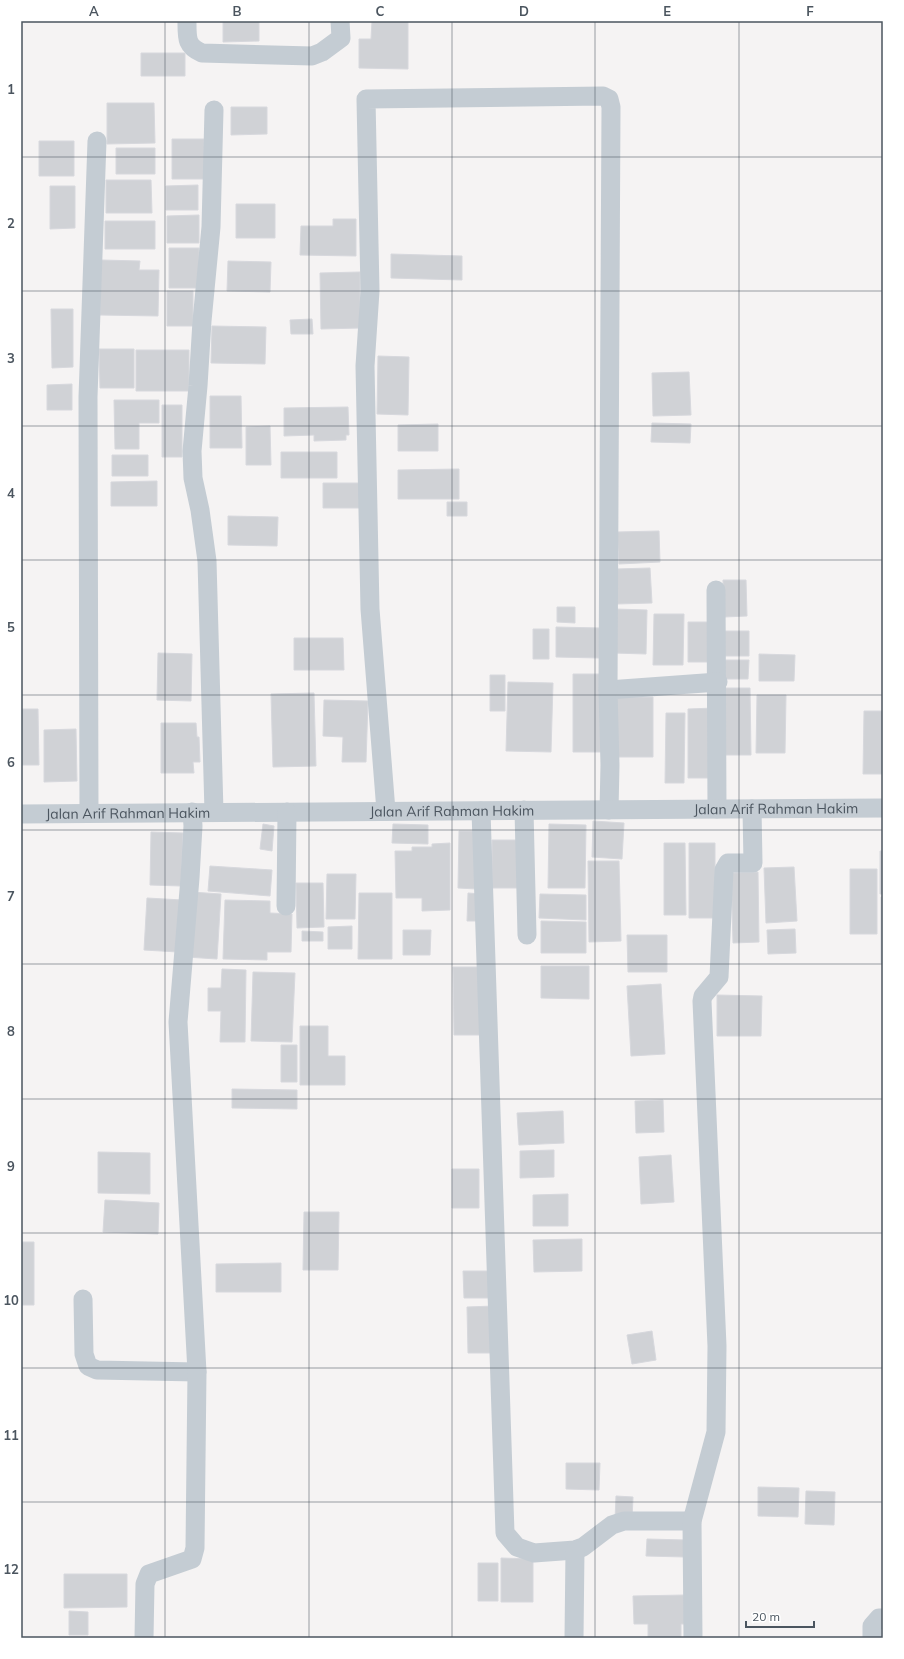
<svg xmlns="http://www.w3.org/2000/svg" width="904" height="1659" viewBox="0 0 904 1659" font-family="Mulish,sans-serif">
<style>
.building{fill:#d0d2d6;stroke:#d7d8dd}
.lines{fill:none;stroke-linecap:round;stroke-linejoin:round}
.street{stroke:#c4ccd3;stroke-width:19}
.grid{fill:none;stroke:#4b555f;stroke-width:1;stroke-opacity:0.55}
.labels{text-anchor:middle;stroke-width:4;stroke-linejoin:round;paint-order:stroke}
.street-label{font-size:14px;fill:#4b555f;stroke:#fff}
.neatline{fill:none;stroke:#4b555f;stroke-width:1.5}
.grid-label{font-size:13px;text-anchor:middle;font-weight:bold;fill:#4b555f}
</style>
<rect width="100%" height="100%" fill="#f5f3f3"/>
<path class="building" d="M 223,21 L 259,21 L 259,41 L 223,42 Z
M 372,21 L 408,21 L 408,69 L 359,68 L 359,39 L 371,39 Z
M 141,53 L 185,53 L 185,76 L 141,76 Z
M 107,103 L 154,103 L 155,143 L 107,144 Z
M 231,107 L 267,107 L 267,134 L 231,135 Z
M 172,139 L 204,139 L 205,179 L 172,179 Z
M 39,141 L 74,141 L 74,176 L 39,176 Z
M 116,148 L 155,148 L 155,174 L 116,174 Z
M 106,180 L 151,180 L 152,213 L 106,213 Z
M 198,185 L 198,210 L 166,210 L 166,186 Z
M 50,186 L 75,186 L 75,228 L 50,229 Z
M 236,204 L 275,204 L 275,238 L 236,238 Z
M 199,215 L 199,243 L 167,243 L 167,216 Z
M 333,219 L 356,219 L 356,256 L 300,255 L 301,226 L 333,226 Z
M 105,221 L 155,221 L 155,249 L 105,249 Z
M 169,248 L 199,248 L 199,288 L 169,288 Z
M 391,254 L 462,256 L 462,280 L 391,278 Z
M 101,260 L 140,261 L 139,270 L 159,270 L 158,316 L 100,315 Z
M 228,261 L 271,262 L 270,292 L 227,291 Z
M 360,272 L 360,328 L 321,329 L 320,273 Z
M 167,291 L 193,291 L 193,326 L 167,326 Z
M 51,309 L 73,309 L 73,367 L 52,368 Z
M 312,319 L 313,334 L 291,334 L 290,320 Z
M 212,326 L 266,327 L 265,364 L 211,363 Z
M 99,349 L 134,349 L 134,388 L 100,388 Z
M 136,350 L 189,350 L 189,391 L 136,391 Z
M 378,356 L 409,357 L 408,415 L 377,414 Z
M 689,372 L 691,415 L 653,416 L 652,373 Z
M 72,384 L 72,410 L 47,410 L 47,385 Z
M 210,396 L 241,396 L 242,448 L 210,448 Z
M 114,400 L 159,400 L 159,423 L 139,423 L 139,449 L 115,449 Z
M 162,405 L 182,405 L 182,457 L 162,457 Z
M 348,407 L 349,435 L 346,435 L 346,440 L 314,441 L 314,435 L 284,436 L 284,408 Z
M 652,423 L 691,424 L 690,443 L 651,442 Z
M 438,424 L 438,451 L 398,451 L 398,425 Z
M 270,426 L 271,465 L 246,465 L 246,427 Z
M 281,452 L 337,452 L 337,478 L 281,478 Z
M 112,455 L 148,455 L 148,476 L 112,476 Z
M 459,469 L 459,499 L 398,499 L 398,470 Z
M 157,481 L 157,506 L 111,506 L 111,482 Z
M 323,483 L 361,483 L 361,508 L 323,508 Z
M 447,502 L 467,502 L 467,516 L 447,516 Z
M 228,516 L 278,517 L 277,546 L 228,545 Z
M 659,531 L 660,562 L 619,564 L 617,532 Z
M 650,568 L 652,603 L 617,604 L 616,569 Z
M 723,580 L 746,580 L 747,616 L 724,617 Z
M 557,607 L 575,607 L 575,623 L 557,622 Z
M 615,609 L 647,610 L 646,654 L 614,653 Z
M 654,614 L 684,614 L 683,665 L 653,665 Z
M 688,622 L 711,622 L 712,662 L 688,662 Z
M 556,627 L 600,628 L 599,658 L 556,657 Z
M 533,629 L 549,629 L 549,659 L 533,659 Z
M 723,631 L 749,631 L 749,656 L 723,656 Z
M 294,638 L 343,638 L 344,670 L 294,670 Z
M 158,653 L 192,654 L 191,701 L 157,700 Z
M 759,654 L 795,655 L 794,681 L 759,681 Z
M 724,660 L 749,660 L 748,679 L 723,679 Z
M 573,674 L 605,674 L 604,752 L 573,752 Z
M 490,675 L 505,675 L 505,711 L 490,711 Z
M 508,682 L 553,683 L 551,752 L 506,751 Z
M 720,688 L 750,688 L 751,755 L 720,755 Z
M 314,693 L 316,766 L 273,767 L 271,694 Z
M 757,695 L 786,695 L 785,753 L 756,753 Z
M 616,697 L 653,697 L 653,757 L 617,757 Z
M 324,700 L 368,701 L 366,762 L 342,762 L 343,737 L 323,736 Z
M 715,708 L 716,778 L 688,778 L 688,709 Z
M 21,709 L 38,709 L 39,765 L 21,765 Z
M 864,711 L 883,711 L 883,774 L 863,774 Z
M 666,713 L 685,713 L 684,783 L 665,783 Z
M 161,723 L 196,723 L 197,737 L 199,737 L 200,762 L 193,762 L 194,773 L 161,773 Z
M 76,729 L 77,781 L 44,782 L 44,730 Z
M 593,821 L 624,823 L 622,859 L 592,857 Z
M 263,824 L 274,826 L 272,851 L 260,849 Z
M 393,824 L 428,825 L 428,844 L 392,843 Z
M 549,824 L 586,825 L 585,888 L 548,888 Z
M 459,831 L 478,831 L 477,889 L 458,888 Z
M 151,832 L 183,833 L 181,886 L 150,885 Z
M 492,840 L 519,840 L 519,888 L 492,888 Z
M 450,843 L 450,910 L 422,911 L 422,898 L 396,898 L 395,851 L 412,851 L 412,847 L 432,847 L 432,844 Z
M 664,843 L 685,843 L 686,915 L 664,915 Z
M 689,843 L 715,843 L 715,918 L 689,918 Z
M 880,851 L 883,851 L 883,894 L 880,894 Z
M 588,861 L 619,861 L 621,941 L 589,942 Z
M 210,866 L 272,870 L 270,896 L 208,891 Z
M 794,867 L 797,921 L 766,923 L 764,868 Z
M 850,869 L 877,869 L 877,934 L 850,934 Z
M 758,872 L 759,942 L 733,943 L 731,873 Z
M 327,874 L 356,874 L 355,919 L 326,919 Z
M 296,883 L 323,883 L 324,927 L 297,928 Z
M 191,892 L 221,894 L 217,959 L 186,957 Z
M 359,893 L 392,893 L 392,959 L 358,959 Z
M 468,893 L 481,894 L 481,921 L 467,921 Z
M 540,894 L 586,895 L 586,920 L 539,918 Z
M 881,897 L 883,897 L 883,963 L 881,963 Z
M 147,898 L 182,900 L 178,952 L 144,950 Z
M 225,900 L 270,901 L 270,913 L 292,914 L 291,952 L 267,952 L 267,960 L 223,959 Z
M 541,921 L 586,922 L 586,953 L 541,953 Z
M 352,926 L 352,949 L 328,949 L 328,927 Z
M 795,929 L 796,953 L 768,954 L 767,930 Z
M 403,930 L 431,930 L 430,955 L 403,955 Z
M 302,931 L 323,932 L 323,941 L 302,941 Z
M 627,935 L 667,935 L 667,972 L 628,972 Z
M 541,966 L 589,966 L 589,999 L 541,998 Z
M 453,967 L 481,967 L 483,1035 L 454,1035 Z
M 222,969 L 246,970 L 245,1042 L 220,1042 L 221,1011 L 208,1011 L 208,988 L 221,988 Z
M 253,972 L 295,973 L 292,1042 L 251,1041 Z
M 661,984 L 665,1054 L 631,1056 L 627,986 Z
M 717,995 L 762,996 L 761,1036 L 717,1036 Z
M 300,1026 L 328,1026 L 328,1056 L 345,1056 L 345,1085 L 300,1085 Z
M 281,1045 L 297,1045 L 297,1082 L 281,1082 Z
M 232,1089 L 297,1090 L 297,1109 L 232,1108 Z
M 663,1100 L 664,1132 L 636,1133 L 635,1101 Z
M 563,1111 L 564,1143 L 519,1145 L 517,1113 Z
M 554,1150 L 554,1177 L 520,1178 L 520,1151 Z
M 98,1152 L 150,1153 L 150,1194 L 98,1193 Z
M 671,1155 L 674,1202 L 641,1204 L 639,1157 Z
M 452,1169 L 479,1169 L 479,1208 L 452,1208 Z
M 568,1194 L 568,1226 L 533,1226 L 533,1195 Z
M 105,1200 L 159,1203 L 158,1234 L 103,1232 Z
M 304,1212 L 339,1212 L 338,1270 L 303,1270 Z
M 582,1239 L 582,1271 L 534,1272 L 533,1240 Z
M 21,1242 L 34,1242 L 34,1305 L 21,1305 Z
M 281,1263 L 281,1292 L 216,1292 L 216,1264 Z
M 463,1271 L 491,1271 L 492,1298 L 464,1298 Z
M 494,1306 L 495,1353 L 468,1353 L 467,1307 Z
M 652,1331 L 656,1360 L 632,1364 L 627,1335 Z
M 566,1463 L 600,1463 L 599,1490 L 566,1489 Z
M 758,1487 L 799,1488 L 798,1517 L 758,1516 Z
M 806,1491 L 835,1492 L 834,1525 L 805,1524 Z
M 616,1496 L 633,1497 L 632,1520 L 615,1520 Z
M 647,1539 L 686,1540 L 685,1557 L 646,1556 Z
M 501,1558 L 533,1559 L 533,1602 L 501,1602 Z
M 478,1563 L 498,1563 L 498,1601 L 478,1601 Z
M 64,1574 L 127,1574 L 127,1607 L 64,1608 Z
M 685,1595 L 686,1624 L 681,1624 L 681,1638 L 648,1638 L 648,1624 L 634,1624 L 633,1596 Z
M 69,1611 L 88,1612 L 88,1635 L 69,1635 Z"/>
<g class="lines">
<g class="street">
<path d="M 187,21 C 187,38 186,46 202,53 L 312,56 L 322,52 L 341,38 L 340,21"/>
<path d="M 214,110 L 211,227 L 202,321 L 198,386 L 192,451 L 193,478 L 200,510 L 207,561 L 214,812"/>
<path d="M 716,590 L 717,809"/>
<path d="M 524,810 L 527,935"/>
<path d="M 609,810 L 610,765 L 608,690 L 718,682"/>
<path d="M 386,811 L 370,609 L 365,366 L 370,291 L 366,99 L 603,96 L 609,99 L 611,107 L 608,690"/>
<path d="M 481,811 L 505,1533 L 517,1547 L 534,1553 L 575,1550 L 583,1547 L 612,1525 L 624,1521 L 692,1521"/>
<path d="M 89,813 L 88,397 L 97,141"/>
<path id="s1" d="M 21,814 L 883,808"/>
<path d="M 286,906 L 287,812"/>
<path d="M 83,1299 L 84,1354 L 88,1366 L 97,1370 L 197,1372"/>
<path d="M 144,1638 L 145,1584 L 149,1574 L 192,1559 L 195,1548 L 197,1372 L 178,1022 L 190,878 L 193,826 L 192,812"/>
<path d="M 574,1638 L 575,1550"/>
<path d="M 693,1638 L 692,1521 L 716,1432 L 717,1346 L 702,1001 L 703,996 L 719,977 L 724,870 L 728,863 L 753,863 L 752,809"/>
<path d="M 872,1638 L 872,1626 L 879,1618 L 883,1618"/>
</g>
</g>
<path class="grid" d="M 165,21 L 165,1638M 309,21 L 309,1638M 452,21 L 452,1638M 595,21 L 595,1638M 739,21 L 739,1638M 21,157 L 883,157M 21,291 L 883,291M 21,426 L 883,426M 21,560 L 883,560M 21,695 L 883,695M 21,830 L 883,830M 21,964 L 883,964M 21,1099 L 883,1099M 21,1233 L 883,1233M 21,1368 L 883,1368M 21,1502 L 883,1502"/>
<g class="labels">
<g class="street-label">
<text dy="5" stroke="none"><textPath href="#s1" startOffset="755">Jalan Arif Rahman Hakim</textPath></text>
<text dy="5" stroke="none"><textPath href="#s1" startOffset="431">Jalan Arif Rahman Hakim</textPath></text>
<text dy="5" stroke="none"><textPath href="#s1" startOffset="107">Jalan Arif Rahman Hakim</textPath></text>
</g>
</g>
<rect width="904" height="1659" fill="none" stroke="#ffffff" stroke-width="44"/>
<path d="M746 1621v6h68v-6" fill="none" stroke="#4b555f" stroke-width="2"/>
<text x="752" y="1621" font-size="12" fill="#4b555f" stroke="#ffffff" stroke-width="3" paint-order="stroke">20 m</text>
<rect x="22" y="22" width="860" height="1615" class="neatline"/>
<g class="grid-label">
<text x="94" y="16">A</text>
<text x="237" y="16">B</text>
<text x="380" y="16">C</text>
<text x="524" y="16">D</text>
<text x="667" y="16">E</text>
<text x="810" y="16">F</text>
<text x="11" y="94">1</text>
<text x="11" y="228">2</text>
<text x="11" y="363">3</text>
<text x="11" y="498">4</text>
<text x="11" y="632">5</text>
<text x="11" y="767">6</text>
<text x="11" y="901">7</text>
<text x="11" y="1036">8</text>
<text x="11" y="1171">9</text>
<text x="11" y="1305">10</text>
<text x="11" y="1440">11</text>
<text x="11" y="1574">12</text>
</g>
</svg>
